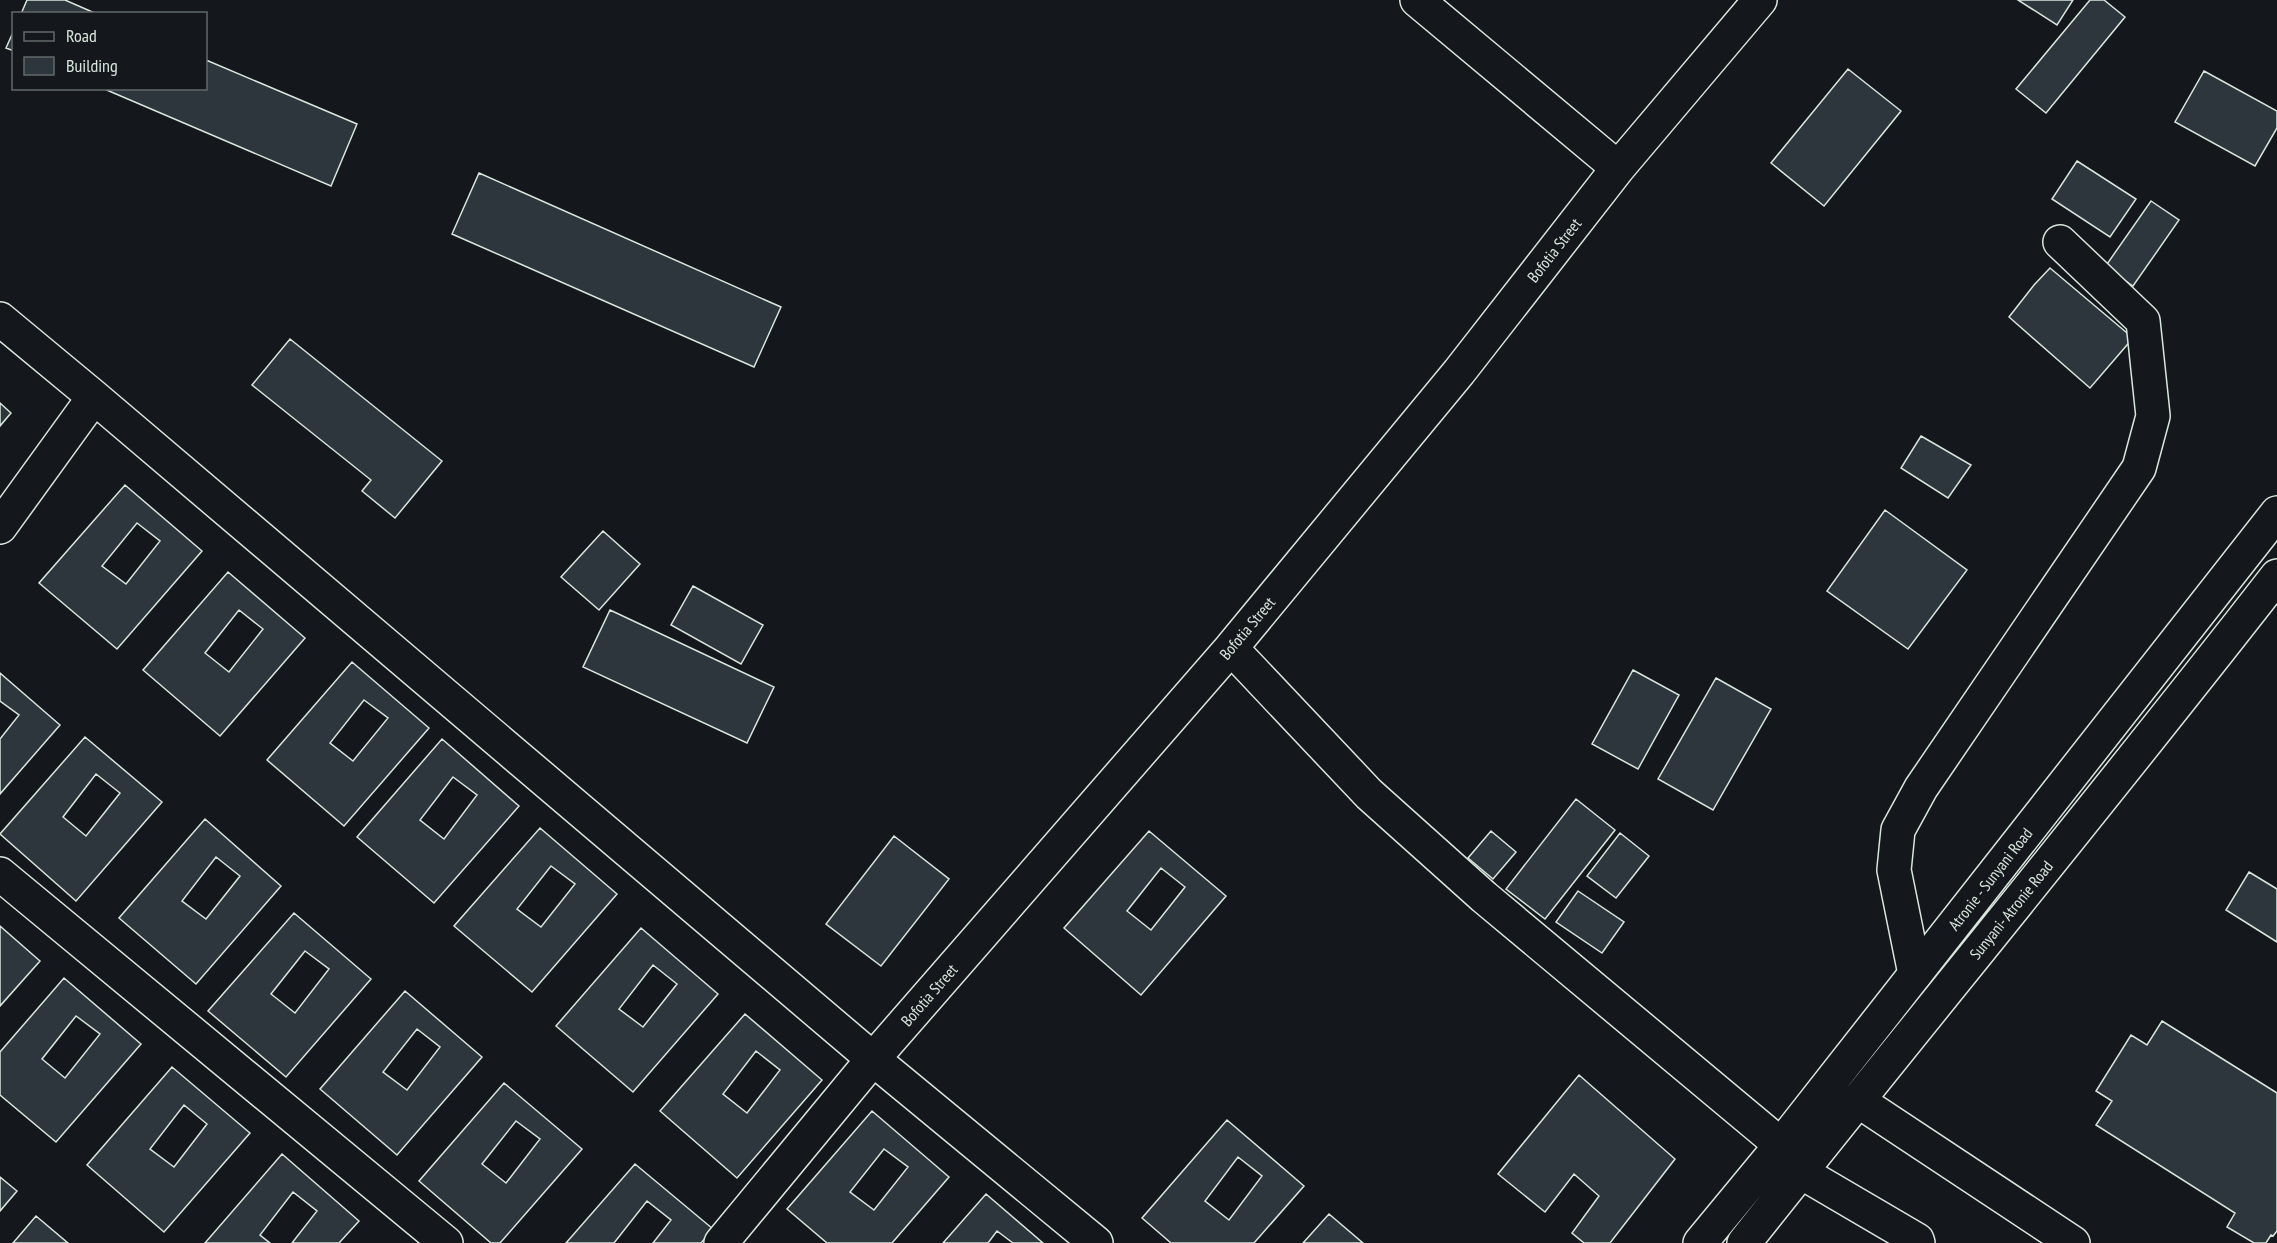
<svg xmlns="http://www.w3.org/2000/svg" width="2277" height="1243" viewBox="0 0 2277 1243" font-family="'PT Sans Narrow',sans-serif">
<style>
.building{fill:#2c363c;stroke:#d8e6dc;stroke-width:1.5;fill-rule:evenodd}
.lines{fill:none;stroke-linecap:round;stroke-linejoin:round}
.minor-casing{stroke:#d8e6dc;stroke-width:36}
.highway-casing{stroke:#d8e6dc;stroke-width:36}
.minor{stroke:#14181c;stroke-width:33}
.highway{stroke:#14181c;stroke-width:33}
.labels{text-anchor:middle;stroke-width:4.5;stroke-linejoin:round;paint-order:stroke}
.street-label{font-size:16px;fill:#d8e6dc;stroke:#14181c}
</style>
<rect width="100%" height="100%" fill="#14181c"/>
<path class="building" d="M 27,0 L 65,0 L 97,14 L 21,14 Z
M 2018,0 L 2073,0 L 2057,25 Z
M 2090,0 L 2104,0 L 2125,17 L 2046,113 L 2016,89 Z
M 14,30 L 14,51 L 6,48 Z
M 206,60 L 357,124 L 331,186 L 102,88 L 206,88 Z
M 1848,69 L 1901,111 L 1824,206 L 1771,163 Z
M 2204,71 L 2277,111 L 2277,128 L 2255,166 L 2175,122 Z
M 2077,161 L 2136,199 L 2110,237 L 2052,199 Z
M 479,173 L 781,307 L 754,367 L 452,234 Z
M 2151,201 L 2179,220 L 2133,286 L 2105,267 Z
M 2050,268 L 2133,338 L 2090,388 L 2009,317 L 2034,285 Z
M 290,339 L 442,461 L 395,518 L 362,491 L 371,480 L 252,385 Z
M 0,403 L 11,413 L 0,426 Z
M 1921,436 L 1971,465 L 1948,498 L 1901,468 Z
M 125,485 L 202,551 L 117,649 L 39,583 ZM 137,523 L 160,541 L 126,584 L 102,566 Z
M 1885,510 L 1967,570 L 1908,649 L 1827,591 Z
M 603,531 L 640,564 L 599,610 L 561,577 Z
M 228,572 L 305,638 L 220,736 L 143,670 ZM 239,610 L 263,629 L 229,672 L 205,653 Z
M 693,586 L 763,625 L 741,664 L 671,625 Z
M 610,610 L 774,687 L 747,743 L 583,667 Z
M 352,662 L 429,728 L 344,826 L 267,760 ZM 364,700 L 388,718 L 353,761 L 330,743 Z
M 1633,670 L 1679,695 L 1638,769 L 1592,744 Z
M 0,673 L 60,725 L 0,794 L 0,739 L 19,715 L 0,701 Z
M 1716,678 L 1771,709 L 1713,810 L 1658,779 Z
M 85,737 L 162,802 L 76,901 L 0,834 ZM 96,774 L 120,793 L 86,836 L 63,817 Z
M 442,739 L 519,806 L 434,903 L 357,837 ZM 453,777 L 477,795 L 444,839 L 420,820 Z
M 1576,799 L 1615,830 L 1545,919 L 1506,889 Z
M 205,819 L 281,886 L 196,984 L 119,918 ZM 216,857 L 240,876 L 206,919 L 182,901 Z
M 540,828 L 617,894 L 532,992 L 454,926 ZM 551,866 L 575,884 L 541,927 L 517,909 Z
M 1149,831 L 1226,896 L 1141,995 L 1064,928 ZM 1161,868 L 1185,887 L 1151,930 L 1127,911 Z
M 1491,831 L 1516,852 L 1493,879 L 1468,858 Z
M 1620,833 L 1649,856 L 1616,898 L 1587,876 Z
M 894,836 L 949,879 L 881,966 L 826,924 Z
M 2249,872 L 2277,889 L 2277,942 L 2226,910 Z
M 1578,891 L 1624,922 L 1602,953 L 1556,922 Z
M 294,913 L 371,979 L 286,1077 L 208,1011 ZM 305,951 L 329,969 L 295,1013 L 271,994 Z
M 0,926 L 40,961 L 0,1006 Z
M 641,928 L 718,994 L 633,1092 L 556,1026 ZM 653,965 L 677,984 L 643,1027 L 619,1009 Z
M 64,978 L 141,1044 L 56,1142 L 0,1095 L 0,1052 ZM 76,1016 L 100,1034 L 65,1078 L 42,1059 Z
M 405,991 L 482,1057 L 397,1155 L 320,1089 ZM 417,1029 L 440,1047 L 407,1090 L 383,1072 Z
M 745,1014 L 822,1080 L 737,1178 L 660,1111 ZM 756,1051 L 780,1070 L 747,1113 L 723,1094 Z
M 2162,1021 L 2277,1093 L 2277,1231 L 2273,1236 L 2271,1235 L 2266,1243 L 2254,1243 L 2227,1227 L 2235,1213 L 2096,1125 L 2112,1101 L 2096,1091 L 2131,1035 L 2147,1045 Z
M 172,1067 L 250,1133 L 164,1232 L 87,1165 ZM 184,1105 L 207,1124 L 174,1167 L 150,1149 Z
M 1579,1075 L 1675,1159 L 1610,1243 L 1584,1243 L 1572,1233 L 1599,1196 L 1574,1174 L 1545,1212 L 1498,1174 Z
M 504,1083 L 582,1149 L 500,1243 L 491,1243 L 419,1181 ZM 516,1121 L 540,1139 L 506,1183 L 482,1164 Z
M 872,1111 L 949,1177 L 892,1243 L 827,1243 L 787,1209 ZM 884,1149 L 908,1167 L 874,1210 L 850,1192 Z
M 1227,1120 L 1304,1186 L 1254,1243 L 1171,1243 L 1142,1218 ZM 1238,1157 L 1262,1176 L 1229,1220 L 1205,1201 Z
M 282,1154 L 359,1221 L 339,1243 L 292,1243 L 317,1211 L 293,1192 L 260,1235 L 270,1243 L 205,1243 Z
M 635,1164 L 713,1229 L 701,1243 L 653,1243 L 671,1220 L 647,1201 L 614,1243 L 566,1243 Z
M 0,1177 L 17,1191 L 0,1211 Z
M 986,1194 L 1043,1243 L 1013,1243 L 997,1231 L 988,1243 L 943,1243 Z
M 1329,1214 L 1363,1243 L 1303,1243 Z
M 36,1216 L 68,1243 L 13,1243 Z"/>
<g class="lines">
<defs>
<path id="minor" d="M 1417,0 L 1618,168
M 0,319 L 94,397 L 873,1059 L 1096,1243
M 0,527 L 94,397
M 1231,648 L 1369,794 L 1484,897 L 1781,1145
M 0,874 L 446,1243
M 1915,974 L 1894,870 L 1898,830 L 1921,788 L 2139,468 L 2153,416 L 2143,321 L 2060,242
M 1857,1100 L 2073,1243
M 1801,1172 L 1917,1240 L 1918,1243
M 721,1243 L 873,1059 L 1231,648 L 1459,372 L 1618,168 L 1760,0"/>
<path id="highway" d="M 1700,1243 L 1781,1145 L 2277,513
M 1744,1243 C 1921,1020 2102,801 2277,576"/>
</defs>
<use href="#minor" class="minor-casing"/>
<use href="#highway" class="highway-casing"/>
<use href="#minor" class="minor"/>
<use href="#highway" class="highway"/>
</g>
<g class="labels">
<g class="street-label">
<text transform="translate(1554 250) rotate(-52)" y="6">Bofotia Street</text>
<text transform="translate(1247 628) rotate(-50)" y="6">Bofotia Street</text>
<text transform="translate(1990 879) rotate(-52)" y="6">Atronie - Sunyani Road</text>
<text transform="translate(2011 910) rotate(-51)" y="6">Sunyani- Atronie Road</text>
<text transform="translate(929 995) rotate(-49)" y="6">Bofotia Street</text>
</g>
</g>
<rect x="12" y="12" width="195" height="78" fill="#14181c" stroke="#626a69" stroke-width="1.5"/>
<rect x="24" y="32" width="30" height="9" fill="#14181c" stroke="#626a69" stroke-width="1.5"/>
<text x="66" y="42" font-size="18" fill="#d8e6dc">Road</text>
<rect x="24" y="57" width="30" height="18" fill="#2c363c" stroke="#626a69" stroke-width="1.5"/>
<text x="66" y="72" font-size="18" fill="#d8e6dc">Building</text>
</svg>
